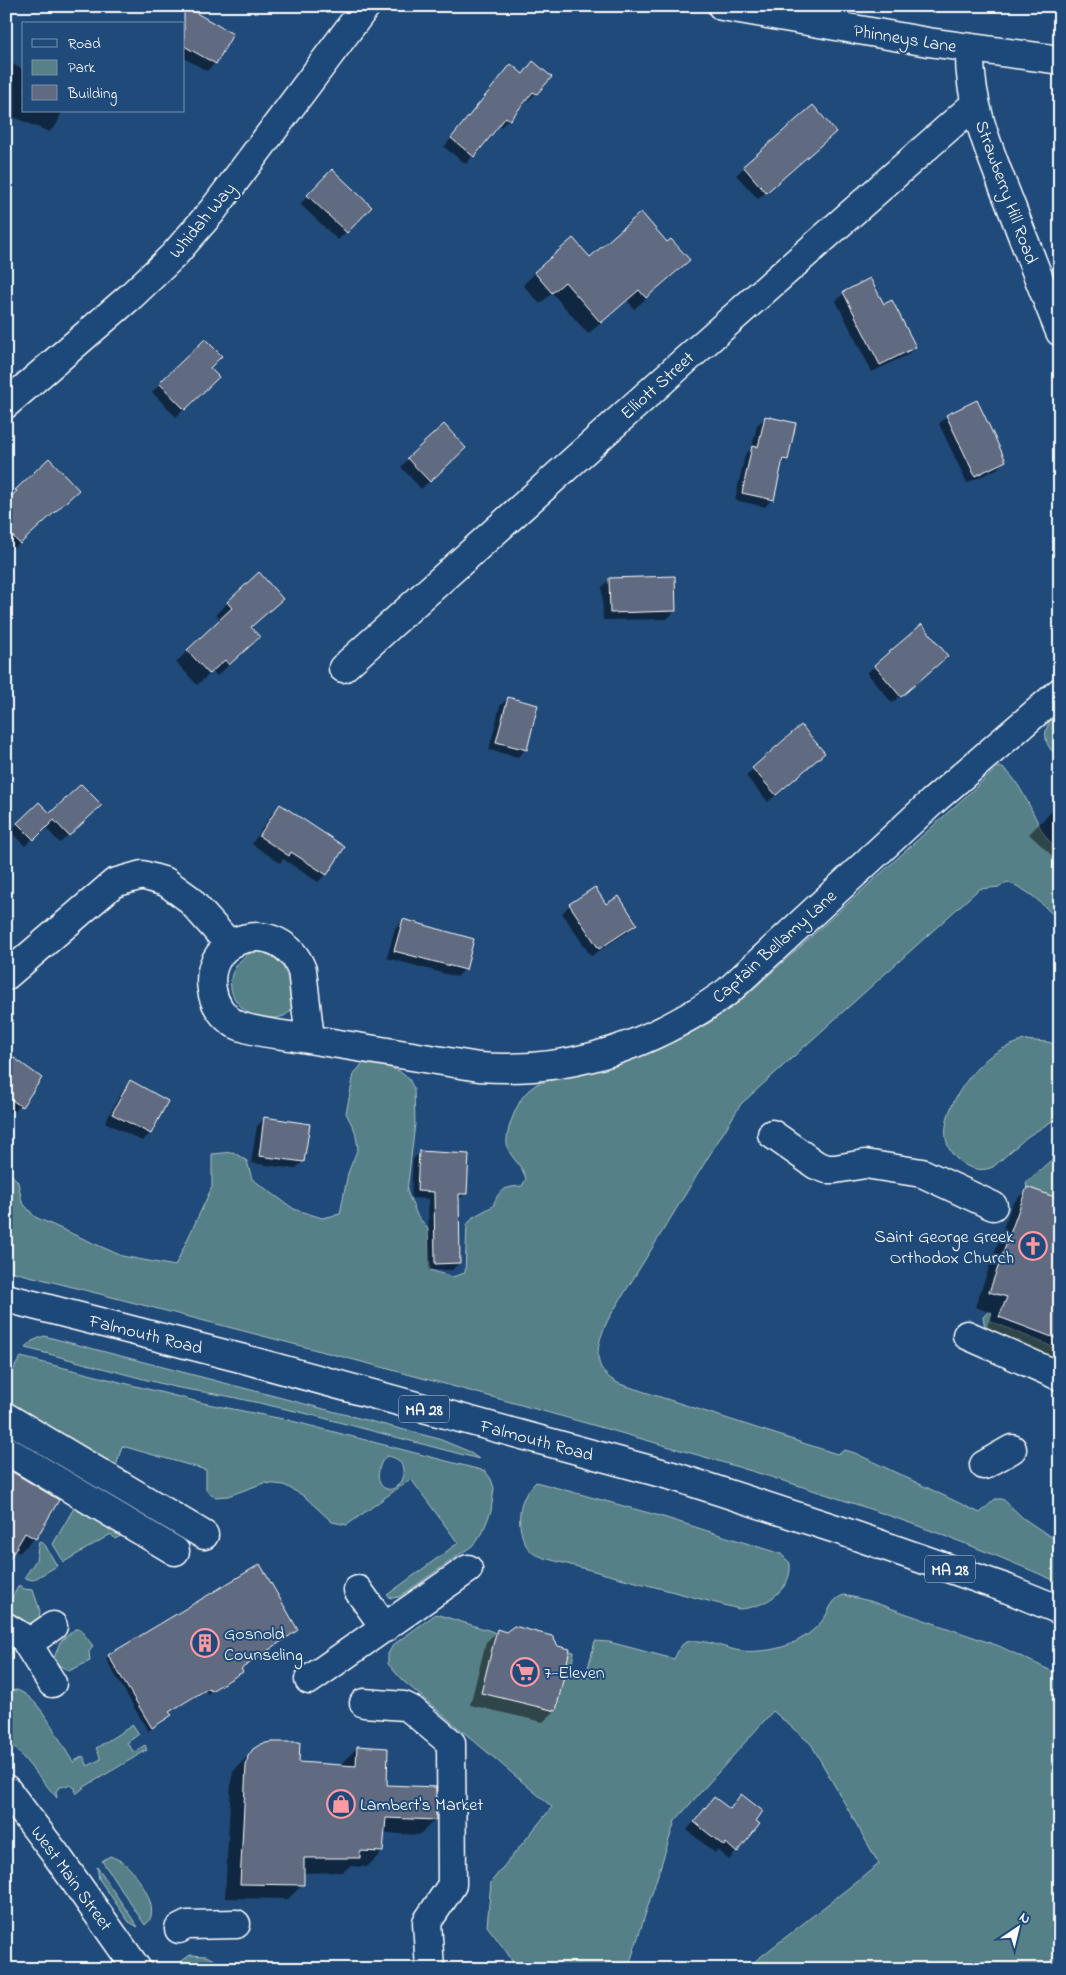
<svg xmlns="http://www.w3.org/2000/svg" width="1066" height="1975" viewBox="0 0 1066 1975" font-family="'Indie Flower',sans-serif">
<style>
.green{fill:#578087;stroke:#abc0c3;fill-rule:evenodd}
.shadow{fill:#0007}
.building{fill:#606b81;stroke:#fff}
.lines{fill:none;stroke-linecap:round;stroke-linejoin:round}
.minor-casing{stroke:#fff;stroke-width:31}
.major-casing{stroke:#fff;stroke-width:31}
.minor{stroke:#1f4a7a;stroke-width:28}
.major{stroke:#1f4a7a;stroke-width:28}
.labels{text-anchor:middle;stroke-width:4;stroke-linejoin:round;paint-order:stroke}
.shield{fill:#1f4a7a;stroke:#bcc9d7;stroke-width:1}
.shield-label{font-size:16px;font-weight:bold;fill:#fff}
.street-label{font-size:18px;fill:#fff;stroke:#1f4a7a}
.poi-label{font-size:18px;fill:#fff;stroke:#1f4a7a;text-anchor:start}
</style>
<rect width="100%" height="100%" fill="#1f4a7a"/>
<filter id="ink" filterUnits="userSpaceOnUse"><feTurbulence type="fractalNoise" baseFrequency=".02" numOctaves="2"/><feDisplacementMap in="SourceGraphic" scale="10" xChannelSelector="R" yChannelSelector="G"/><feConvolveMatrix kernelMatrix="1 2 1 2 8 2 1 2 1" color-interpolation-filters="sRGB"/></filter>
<g filter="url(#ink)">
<path class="green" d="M 1060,713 L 1060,755 C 1048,753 1042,736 1048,725 C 1050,720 1056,716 1060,713 Z
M 998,767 C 1015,767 1035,820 1044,834 C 1048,841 1055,846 1060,852 L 1060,922 C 1043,905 1030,890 1007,882 L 1000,887 L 979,889 L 741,1104 L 609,1318 C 596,1344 589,1370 620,1384 L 837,1454 L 845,1450 L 855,1453 L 980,1513 L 995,1499 L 1003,1499 L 1023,1518 L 1060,1543 L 1060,1583 C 908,1515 749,1469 589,1424 C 395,1369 201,1320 6,1270 L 6,1176 L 12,1175 L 18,1182 L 22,1202 L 35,1217 L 122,1256 L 175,1266 L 212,1187 L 212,1154 L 233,1152 L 247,1161 L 252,1179 L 294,1209 L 322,1218 L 340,1214 L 348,1173 L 358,1148 L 355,1131 L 346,1113 L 354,1074 L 363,1063 L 377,1063 L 399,1071 L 409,1079 L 414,1089 L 415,1124 L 407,1191 L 417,1215 L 428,1229 L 430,1270 L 452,1277 L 465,1273 L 467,1225 L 473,1217 L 493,1206 C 499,1189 504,1187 522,1186 L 526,1179 C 522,1165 512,1159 508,1149 C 503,1136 516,1105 525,1094 C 528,1090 533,1087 537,1084 L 647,1053 L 709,1023 L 738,1003 Z
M 255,951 C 262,951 270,952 276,957 C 286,965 297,1000 290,1011 C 283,1022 259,1018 250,1014 C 244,1010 240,1006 236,1001 C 223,981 235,959 255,951 Z
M 1024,1040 L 1047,1042 L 1060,1045 L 1060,1116 L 1027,1137 L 993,1167 C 984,1171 976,1170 967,1166 C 920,1141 961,1080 989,1057 C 1000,1049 1011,1045 1024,1040 Z
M 1060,1152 L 1060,1199 L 1027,1187 L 1026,1184 L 1029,1180 Z
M 988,1312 L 992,1312 L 990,1321 L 1060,1350 L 1060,1363 L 985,1328 L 983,1317 Z
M 44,1336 L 439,1439 L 468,1451 L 479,1459 L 304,1413 L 227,1396 L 174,1387 L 26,1348 L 32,1341 Z
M 21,1357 L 203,1403 L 288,1420 L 485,1471 L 491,1479 L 494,1488 L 491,1511 L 482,1534 L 472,1546 L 399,1597 L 391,1598 L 387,1595 L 458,1543 L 411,1479 L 347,1525 L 332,1522 L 304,1496 L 284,1485 L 264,1483 L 228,1496 L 215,1497 L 206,1490 L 206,1470 L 122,1446 L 116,1467 L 114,1468 L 10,1409 C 0,1391 10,1373 21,1357 ZM 387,1456 C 414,1459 402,1493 387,1489 C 373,1485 378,1462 387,1456 Z
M 536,1482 L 660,1516 L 781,1554 L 790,1563 C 793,1591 763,1608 739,1609 L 544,1558 C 541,1556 536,1555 533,1553 C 519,1543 516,1512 524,1498 C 527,1492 531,1487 536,1482 Z
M 78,1501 L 128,1532 L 115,1539 L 111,1534 L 64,1562 L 53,1544 Z
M 39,1541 L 45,1545 L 57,1566 L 33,1580 L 24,1578 L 36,1560 Z
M 19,1585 L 24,1589 L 33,1590 L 40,1611 L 39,1617 L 33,1623 L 26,1624 L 6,1617 L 6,1609 Z
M 844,1595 L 870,1601 L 999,1646 L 1060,1675 L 1060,1969 L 745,1969 L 879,1864 L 811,1744 L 773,1711 L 675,1821 L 628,1969 L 517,1969 L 506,1951 L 487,1926 L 491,1882 L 552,1807 L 402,1680 L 388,1664 L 388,1654 L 393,1645 L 436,1614 L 488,1630 L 496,1633 L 481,1693 L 555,1711 L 569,1651 L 574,1652 L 571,1668 L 587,1672 L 595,1641 L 609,1642 L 674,1659 C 676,1655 679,1649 682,1645 C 694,1633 727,1650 742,1651 C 750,1652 760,1651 769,1650 C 789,1647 809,1637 822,1621 C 830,1612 830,1599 844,1595 Z
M 75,1629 L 80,1629 L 93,1646 L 89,1652 L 90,1661 L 69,1671 L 57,1664 L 54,1658 L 60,1642 Z
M 17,1690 C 41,1698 59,1741 73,1762 L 83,1756 L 88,1766 L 101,1759 L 96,1748 L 133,1725 L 139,1734 L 127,1743 L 134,1752 L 145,1745 L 147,1750 L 86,1786 L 76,1794 L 75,1788 L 70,1785 L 60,1787 L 56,1791 L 57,1798 L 6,1737 L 6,1691 Z
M 110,1856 C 115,1858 120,1860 124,1863 C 137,1874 164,1911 145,1925 L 102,1861 Z
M 97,1867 L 138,1927 L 129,1922 L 99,1879 Z
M 190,1955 L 206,1956 L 232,1969 L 181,1969 L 182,1961 Z"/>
<path class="shadow" d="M 190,11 L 215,63 L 207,71 L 184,58 L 184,24 L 180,24 Z
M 6,61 L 24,70 L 24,111 L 62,111 L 57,124 L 49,132 L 11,116 L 6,112 Z
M 511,66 L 536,93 L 528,101 L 525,99 L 501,127 L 499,125 L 466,164 L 444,147 Z
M 813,106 L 827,139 L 758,199 L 736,175 Z
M 332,171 L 370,207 L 338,240 L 300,204 Z
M 667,244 L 677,272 L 634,309 L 627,300 L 588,334 L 552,293 L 540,304 L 523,285 L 535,273 L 590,259 Z
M 844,293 L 883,306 L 915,347 L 907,355 L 872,372 L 836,301 Z
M 205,340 L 208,368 L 217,377 L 176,417 L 152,392 Z
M 947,416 L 1004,461 L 997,469 L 967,483 L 939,424 Z
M 765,418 L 787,459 L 780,466 L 772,499 L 765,507 L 735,500 L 745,455 L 752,447 L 757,425 Z
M 456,456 L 421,489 L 401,467 L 408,459 Z
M 49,460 L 69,498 L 12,550 L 6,544 L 6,503 L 16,491 Z
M 259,574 L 247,648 L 217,676 L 213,671 L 197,685 L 176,662 L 221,620 L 216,614 Z
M 610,579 L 675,611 L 667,619 L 603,620 L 602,587 Z
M 939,663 L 892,703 L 867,673 L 875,666 Z
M 508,698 L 526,749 L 518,757 L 489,750 L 500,706 Z
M 816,760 L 768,802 L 746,776 L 753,769 Z
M 1060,803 L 1060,863 L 1029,834 Z
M 39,804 L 50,815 L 100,805 L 60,843 L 45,827 L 25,846 L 10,831 Z
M 280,806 L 343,847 L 326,874 L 318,882 L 283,859 L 280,863 L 252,844 L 272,813 Z
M 570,905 L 606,905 L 636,924 L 628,932 L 591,956 L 562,913 Z
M 403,921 L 465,969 L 457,977 L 387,958 L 395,928 Z
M 6,1056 L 40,1078 L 13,1114 L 6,1109 Z
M 130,1082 L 167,1101 L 150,1134 L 142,1141 L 105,1122 L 123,1090 Z
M 264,1119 L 303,1161 L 295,1169 L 251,1163 L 257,1126 Z
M 420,1152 L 466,1194 L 457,1200 L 459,1263 L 452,1270 L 429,1270 L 428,1199 L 411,1198 L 413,1159 Z
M 1027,1189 L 1060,1201 L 1060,1361 L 985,1332 L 992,1313 L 975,1307 L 1012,1204 Z
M 6,1470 L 35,1538 L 19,1553 L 14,1550 Z
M 297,1630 L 240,1670 L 241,1672 L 238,1675 L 207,1694 L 206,1691 L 168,1713 L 166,1719 L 148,1731 L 106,1659 L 109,1656 Z
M 498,1631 L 555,1711 L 543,1722 L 470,1705 L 486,1642 Z
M 358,1747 L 386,1787 L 434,1788 L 435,1820 L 419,1835 L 383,1833 L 382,1852 L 367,1867 L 350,1866 L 343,1872 L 303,1873 L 303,1884 L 288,1899 L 225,1898 L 231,1782 L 233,1772 L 238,1766 L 254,1750 L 298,1763 L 342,1767 L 342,1763 Z
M 741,1795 L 736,1852 L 729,1860 L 717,1850 L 715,1853 L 687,1830 L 714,1798 L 729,1810 Z
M 6,1960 L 11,1969 L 6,1969 Z"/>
<path class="building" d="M 184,6 L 233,34 L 216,64 L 184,46 Z
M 533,61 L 552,77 L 537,94 L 533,92 L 510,120 L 506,117 L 474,157 L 451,138 L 511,64 L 523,74 Z
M 813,105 L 836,132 L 766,193 L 743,166 Z
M 332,169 L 372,207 L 347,233 L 307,195 Z
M 641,212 L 667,242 L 671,239 L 690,260 L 646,298 L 639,290 L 601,323 L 565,282 L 552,293 L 534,272 L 573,238 L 590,257 Z
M 870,278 L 884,304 L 892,300 L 916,347 L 880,365 L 843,292 Z
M 205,339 L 222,356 L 210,368 L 219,377 L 185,410 L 159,383 Z
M 977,400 L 1006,461 L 975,476 L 946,415 Z
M 765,416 L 796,423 L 788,460 L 783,459 L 774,500 L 742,493 L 752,446 L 758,447 Z
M 444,424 L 466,448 L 430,482 L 407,458 Z
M 49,458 L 79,490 L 20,544 L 6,529 L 6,501 L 17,491 L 15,490 Z
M 259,572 L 283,599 L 251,627 L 260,637 L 229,665 L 225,660 L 209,674 L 187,650 L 232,608 L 227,602 Z
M 675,576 L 676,611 L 610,613 L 609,578 Z
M 922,624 L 948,656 L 901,697 L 874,665 Z
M 508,697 L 538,705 L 527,750 L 496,742 Z
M 801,725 L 825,753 L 776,795 L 752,768 Z
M 81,784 L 102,805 L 69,836 L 54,820 L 34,840 L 17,823 L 39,802 L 50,813 Z
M 280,804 L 345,847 L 327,875 L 291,852 L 289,856 L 259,836 Z
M 595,887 L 606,904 L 619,896 L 637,924 L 599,949 L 569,904 Z
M 403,919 L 474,939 L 466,970 L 394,951 Z
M 6,1052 L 42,1078 L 22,1107 L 6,1096 Z
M 130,1080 L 168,1101 L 151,1134 L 112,1114 Z
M 264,1117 L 310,1124 L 304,1162 L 259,1156 Z
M 419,1151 L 469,1154 L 467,1194 L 459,1194 L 460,1263 L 435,1264 L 434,1192 L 417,1191 Z
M 1027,1187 L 1060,1199 L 1060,1340 L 999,1317 L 1007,1297 L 989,1292 Z
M 6,1468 L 59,1500 L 36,1539 L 25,1533 L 6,1565 Z
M 260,1564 L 298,1630 L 241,1669 L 243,1672 L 211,1691 L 209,1688 L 169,1712 L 172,1715 L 152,1728 L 108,1655 Z
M 514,1626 L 552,1636 L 558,1646 L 570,1649 L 556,1711 L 481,1693 L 497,1629 L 506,1632 Z
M 271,1742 L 300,1742 L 299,1762 L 356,1766 L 357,1746 L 388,1748 L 387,1785 L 436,1787 L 436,1820 L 386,1818 L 383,1852 L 360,1851 L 360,1858 L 304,1858 L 304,1885 L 240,1884 L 246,1766 L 248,1756 L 253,1749 L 261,1744 Z
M 741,1794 L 763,1811 L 756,1821 L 760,1824 L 737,1853 L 726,1843 L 724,1846 L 694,1822 L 714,1797 L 730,1809 Z"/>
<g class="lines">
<defs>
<path id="minor" d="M 970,48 C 968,104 991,155 1011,206 C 1027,248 1043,290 1060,332
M 6,404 L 131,296 L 174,255 L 213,210 L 366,6
M 343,668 L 680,365 L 975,104
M 6,976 L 114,883 L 142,875 L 166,882 L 188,898 L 230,945
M 310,1039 L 302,970 C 281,915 202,934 212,990 C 214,1004 223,1017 235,1024 C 253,1033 282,1034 302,1038 C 361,1048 420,1057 479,1067 C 571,1074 653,1045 727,992 L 932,802 L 1060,692
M 772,1134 L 816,1165 L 827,1169 L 835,1169 L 865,1164 L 922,1173 L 993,1206
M 967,1335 L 1059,1376
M 6,1417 L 204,1535
M 6,1450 L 175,1551
M 984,1465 L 1012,1449
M 358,1590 L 385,1628
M 6,1627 L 30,1642 L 53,1626
M 27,1643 L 52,1683
M 309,1680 L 468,1569
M 364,1703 L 404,1706 L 412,1710 L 451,1743 L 452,1885 L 427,1922 L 430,1969
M 179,1929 L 187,1925 L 236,1924"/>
<path id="major" d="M 722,6 L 928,42 L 1060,60
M 6,1298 L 244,1359 L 676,1477 L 839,1530 L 1008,1589 L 1060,1610
M 6,1789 L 57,1856 L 137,1969"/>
</defs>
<use href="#minor" class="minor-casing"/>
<use href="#major" class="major-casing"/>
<use href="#minor" class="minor"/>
<use href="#major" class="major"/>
</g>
</g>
<defs>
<symbol id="church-ring" viewBox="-11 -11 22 22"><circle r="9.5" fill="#1f4a7a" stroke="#ff9aa2" stroke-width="1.5"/><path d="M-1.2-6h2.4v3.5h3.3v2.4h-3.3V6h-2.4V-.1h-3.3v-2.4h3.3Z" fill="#ff9aa2"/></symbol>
<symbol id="building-ring" viewBox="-11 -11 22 22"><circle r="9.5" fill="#1f4a7a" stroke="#ff9aa2" stroke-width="1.5"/><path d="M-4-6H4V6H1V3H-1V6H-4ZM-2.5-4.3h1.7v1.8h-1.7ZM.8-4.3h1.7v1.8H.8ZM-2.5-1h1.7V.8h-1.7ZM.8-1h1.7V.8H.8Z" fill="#ff9aa2"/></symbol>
<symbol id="supermarket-ring" viewBox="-11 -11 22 22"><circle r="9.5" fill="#1f4a7a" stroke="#ff9aa2" stroke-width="1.5"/><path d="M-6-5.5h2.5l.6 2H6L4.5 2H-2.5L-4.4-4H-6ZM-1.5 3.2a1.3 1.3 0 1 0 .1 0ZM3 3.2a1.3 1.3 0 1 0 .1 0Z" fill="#ff9aa2"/></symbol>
<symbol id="shop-ring" viewBox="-11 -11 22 22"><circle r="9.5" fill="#1f4a7a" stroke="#ff9aa2" stroke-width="1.5"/><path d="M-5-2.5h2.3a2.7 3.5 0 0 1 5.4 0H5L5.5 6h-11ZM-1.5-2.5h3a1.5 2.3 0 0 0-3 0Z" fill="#ff9aa2"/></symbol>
</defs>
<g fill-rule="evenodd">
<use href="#church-ring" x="1017" y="1230" width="32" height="32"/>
<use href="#building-ring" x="189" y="1627" width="32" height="32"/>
<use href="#supermarket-ring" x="509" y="1656" width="32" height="32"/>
<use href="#shop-ring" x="325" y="1788" width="32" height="32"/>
</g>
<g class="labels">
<g class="shield">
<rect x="399" y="1395.5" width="50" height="27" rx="4"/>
<rect x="925" y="1555.5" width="50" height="27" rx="4"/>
</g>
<g class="shield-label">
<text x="424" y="1415">MA 28</text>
<text x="950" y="1575">MA 28</text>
</g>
<g class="street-label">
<text transform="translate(905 38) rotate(9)" y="6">Phinneys Lane</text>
<text transform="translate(1007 192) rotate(70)" y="6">Strawberry Hill Road</text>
<text transform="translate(202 220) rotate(-50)" y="6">Whidah Way</text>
<text transform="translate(657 385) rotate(-42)" y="6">Elliott Street</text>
<text transform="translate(774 946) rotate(-42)" y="6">Captain Bellamy Lane</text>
<text transform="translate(146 1334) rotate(14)" y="6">Falmouth Road</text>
<text transform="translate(537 1440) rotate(15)" y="6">Falmouth Road</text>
<text transform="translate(72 1878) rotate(54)" y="6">West Main Street</text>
</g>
<g class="poi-label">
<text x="1014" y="1242" text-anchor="end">Saint George Greek<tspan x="1014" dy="21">Orthodox Church</tspan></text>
<text x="224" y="1639">Gosnold<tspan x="224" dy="21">Counseling</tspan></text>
<text x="544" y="1678">7-Eleven</text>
<text x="360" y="1810">Lambert's Market</text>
</g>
</g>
<rect width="1066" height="1975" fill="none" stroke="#1f4a7a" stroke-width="25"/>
<rect x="12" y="12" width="1041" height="1950" fill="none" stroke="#fff" stroke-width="2" filter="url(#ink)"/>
<rect x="22" y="22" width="162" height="90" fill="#1f4a7a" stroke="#7992af"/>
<rect x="32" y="39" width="25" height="8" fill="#1f4a7a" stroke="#7992af"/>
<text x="68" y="48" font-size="15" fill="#ffffff">Road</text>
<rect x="32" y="60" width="25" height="15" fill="#578087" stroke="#7992af"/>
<text x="68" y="72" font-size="15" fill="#ffffff">Park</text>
<rect x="32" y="85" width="25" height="15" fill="#606b81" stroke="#7992af"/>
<text x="68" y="98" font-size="15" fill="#ffffff">Building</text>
<g transform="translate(1018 1928) rotate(35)" stroke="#1f4a7a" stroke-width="4" paint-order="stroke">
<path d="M0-4L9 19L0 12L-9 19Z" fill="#ffffff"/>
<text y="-8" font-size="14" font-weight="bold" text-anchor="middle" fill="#ffffff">N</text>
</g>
</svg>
